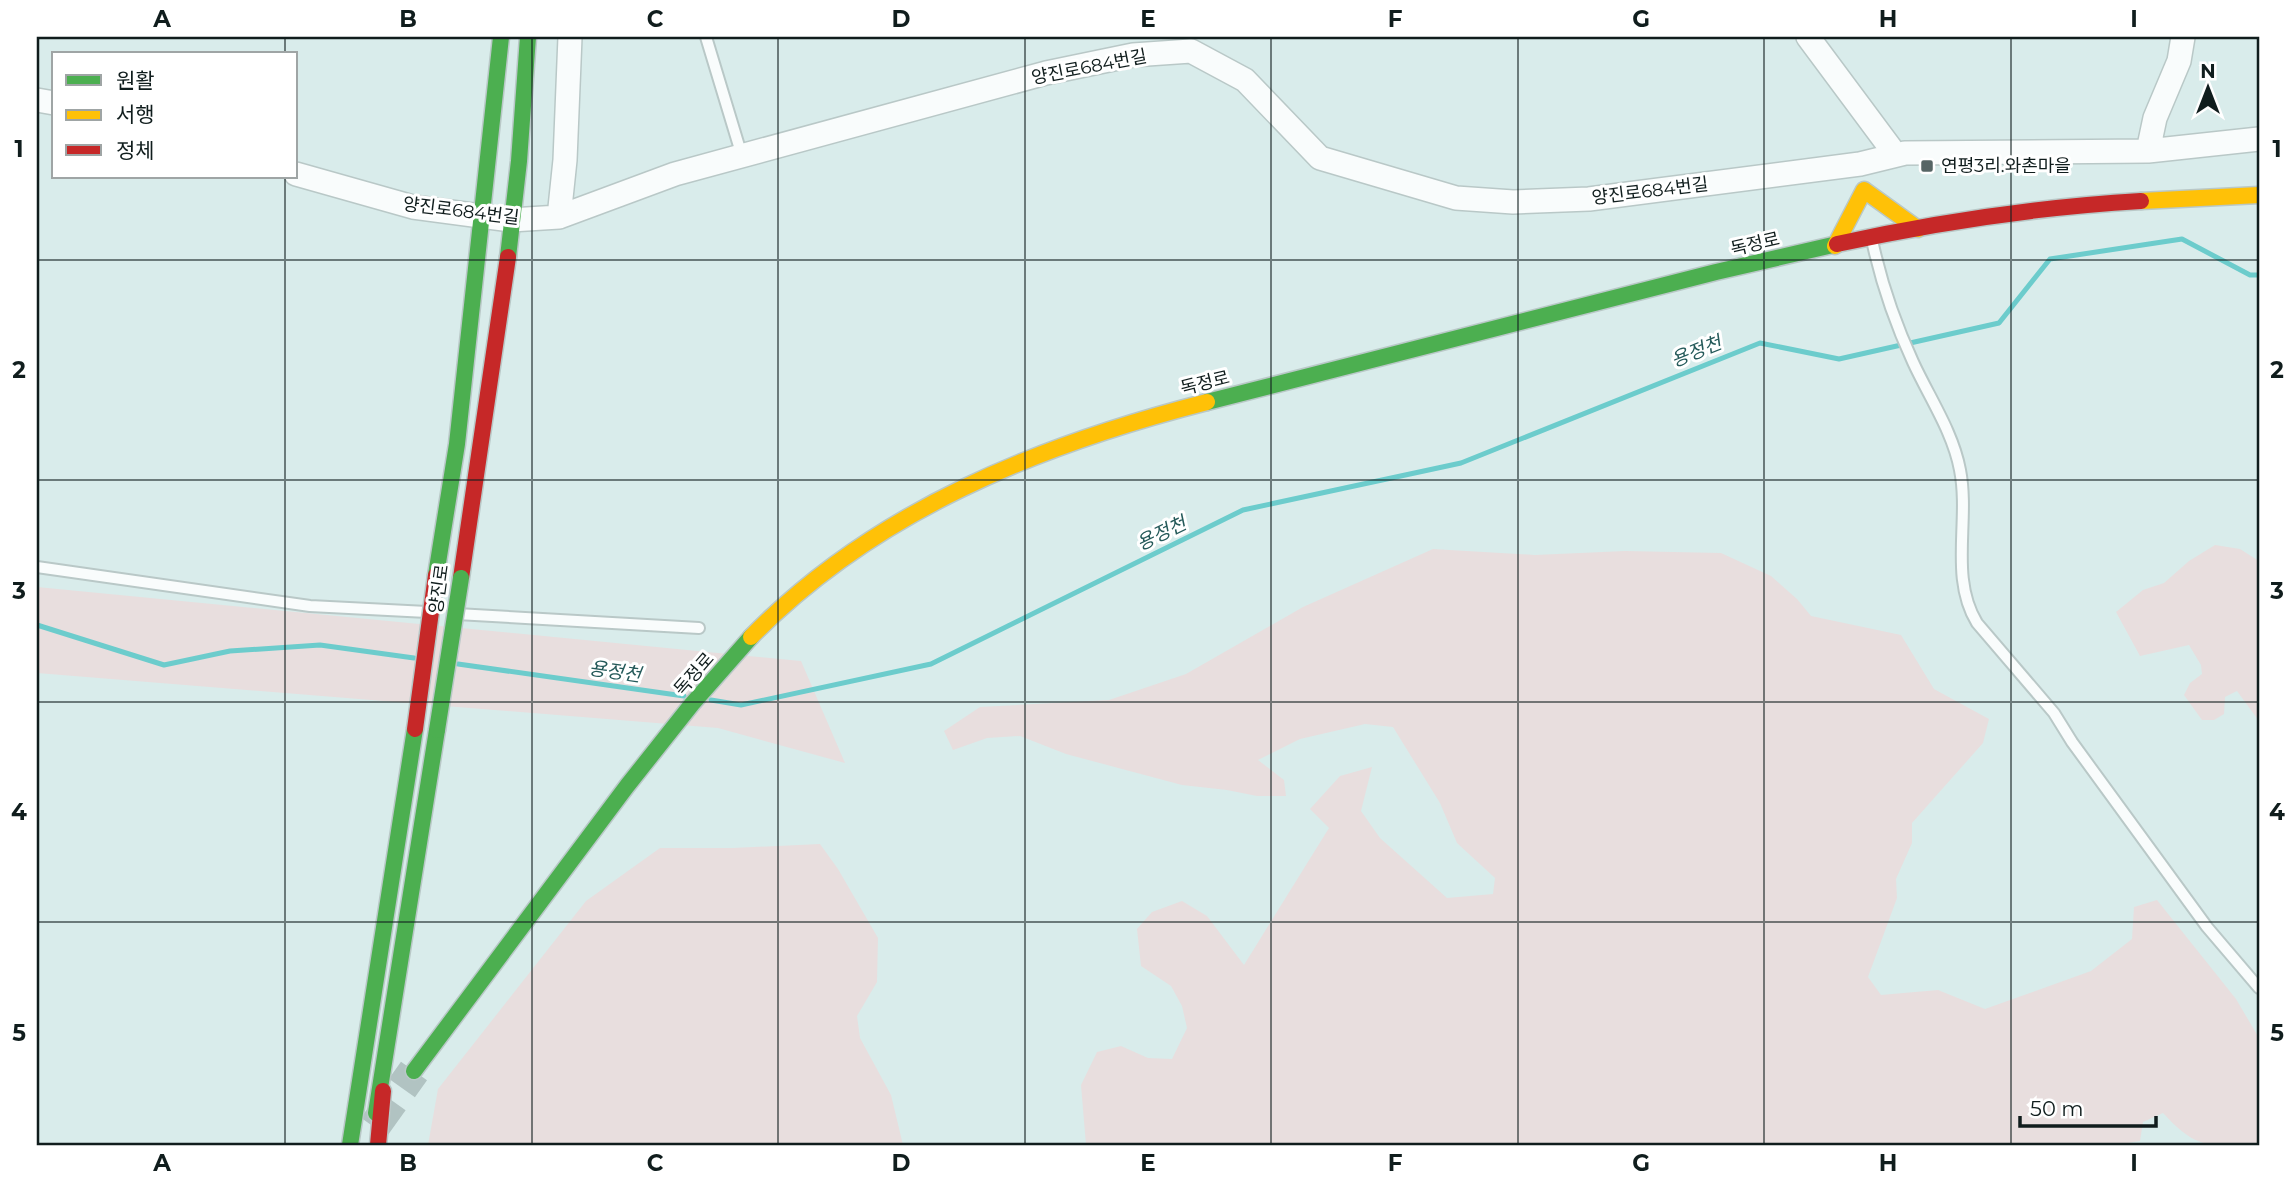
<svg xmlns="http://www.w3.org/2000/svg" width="2296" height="1182" viewBox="0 0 2296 1182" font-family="Montserrat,'Noto Sans KR',sans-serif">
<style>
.green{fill:#e8dede}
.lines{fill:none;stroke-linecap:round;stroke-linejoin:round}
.stream{stroke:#6ccccc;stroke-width:5}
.secondary-tunnel{stroke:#b1c3c2;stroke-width:32;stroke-dasharray:32 16;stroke-linecap:butt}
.lane-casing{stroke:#b9c8c7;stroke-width:14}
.street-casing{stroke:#b9c8c7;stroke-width:26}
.fast-casing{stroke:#b9c8c7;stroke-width:19}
.slow-casing{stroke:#b9c8c7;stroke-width:19}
.jam-casing{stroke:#b9c8c7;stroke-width:19}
.lane{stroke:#f9fcfc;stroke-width:10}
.street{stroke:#f9fcfc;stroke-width:23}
.fast{stroke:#4caf50;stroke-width:16}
.slow{stroke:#ffc107;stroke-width:16}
.jam{stroke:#c62828;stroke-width:16}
.fast-bridge-casing{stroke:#b9c8c7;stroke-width:19;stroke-linecap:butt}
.jam-bridge-casing{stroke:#b9c8c7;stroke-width:19;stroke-linecap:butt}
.fast-bridge{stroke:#4caf50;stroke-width:16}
.jam-bridge{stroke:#c62828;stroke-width:16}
.grid{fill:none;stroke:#101d1d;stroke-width:2;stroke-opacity:0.55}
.poi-dot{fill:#566565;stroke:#fff;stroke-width:2.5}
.labels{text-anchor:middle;stroke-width:6;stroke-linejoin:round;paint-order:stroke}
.street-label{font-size:18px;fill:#101d1d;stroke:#fff}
.poi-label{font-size:18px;fill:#101d1d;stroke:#fff;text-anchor:start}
.water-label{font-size:19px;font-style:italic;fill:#245959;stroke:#fff}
.neatline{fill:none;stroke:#101d1d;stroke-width:2.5}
.grid-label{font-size:23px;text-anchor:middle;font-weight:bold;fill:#101d1d}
</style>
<rect width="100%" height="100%" fill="#d9eceb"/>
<path class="green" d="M 2215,545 L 2240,549 L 2259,561 L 2259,721 L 2237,691 L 2225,697 L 2224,714 L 2214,720 L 2202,720 L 2184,695 L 2190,683 L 2202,674 L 2201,665 L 2189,645 L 2140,656 L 2116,612 L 2143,590 L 2164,583 L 2189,561 Z
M 1433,549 L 1535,555 L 1625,551 L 1721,553 L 1771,576 L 1797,599 L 1811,616 L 1901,635 L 1934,689 L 1989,719 L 1983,743 L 1912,823 L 1912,843 L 1896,879 L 1897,898 L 1868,977 L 1881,995 L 1938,990 L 1985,1009 L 2091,971 L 2132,939 L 2134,907 L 2157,900 L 2236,999 L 2259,1038 L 2259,1145 C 2210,1145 2199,1152 2163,1113 L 2143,1122 L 2140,1141 L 2116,1145 L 1086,1145 L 1081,1085 L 1097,1052 L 1121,1046 L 1148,1058 L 1172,1059 L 1187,1028 L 1182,1006 L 1171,986 L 1141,966 L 1137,929 L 1152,912 L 1182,901 L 1207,916 L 1244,965 L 1329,828 L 1310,809 L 1340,776 L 1372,767 L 1361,811 L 1380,838 L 1447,898 L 1493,894 L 1495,878 L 1457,843 L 1440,803 L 1393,727 L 1365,724 L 1300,739 L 1258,760 L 1284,780 L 1286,796 L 1257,796 L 1227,790 L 1182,785 L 1066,754 L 1020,736 L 987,738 L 953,750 L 944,731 L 980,707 L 1109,700 L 1186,674 L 1303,607 Z
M 37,587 L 801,661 L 845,763 L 718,728 L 37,673 Z
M 820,844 L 838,869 L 878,938 L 877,982 L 857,1016 L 860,1038 L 891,1095 L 903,1145 L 428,1145 L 438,1089 L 586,901 L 660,848 L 732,848 Z"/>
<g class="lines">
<path class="stream" d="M 37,625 L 164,665 L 230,651 L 320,645 L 414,658
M 458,664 L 684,696
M 711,700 L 741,705 L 931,664 L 1243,510 L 1461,463 L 1760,343 L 1839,359 L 1999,323 L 2050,259 L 2182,239 L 2250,275 L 2259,275"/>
<path class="secondary-tunnel" d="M 374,1127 L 414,1071"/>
<defs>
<path id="lane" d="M 706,37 L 742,156
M 1872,240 C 1881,282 1895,323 1913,362 C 1929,397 1953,432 1960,470 C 1970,521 1949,577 1977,623 L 2054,713 L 2072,742 L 2207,927 L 2259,988
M 37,567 L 310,606 L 427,612
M 457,614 L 699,628"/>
<path id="street" d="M 1808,37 L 1895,154
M 37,100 L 54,103
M 2148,151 L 2155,118 L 2179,61 L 2183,37
M 296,174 L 413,207 L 511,220 L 559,217 L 675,174 L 1046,73 L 1133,55 L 1191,51 L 1245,80 L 1320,158 L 1456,198 L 1513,202 L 1589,199 L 1860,164 L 1905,153 L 2148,151 L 2259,139
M 559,217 L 565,160 L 570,37"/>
<path id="fast" d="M 508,257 L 519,161 L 528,37
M 1207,402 L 1716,272 L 1837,244
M 436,575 L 457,444 L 501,37
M 414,1071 L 627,786 L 692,704 L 751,637
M 376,1113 L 437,730
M 350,1145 L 415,729"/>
<path id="slow" d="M 2141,201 L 2259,195
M 1835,246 L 1864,190 L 1918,229
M 751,637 C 874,511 1039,445 1207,402"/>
<path id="jam" d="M 1837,244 C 1938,222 2039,207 2141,201
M 461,578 L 508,257
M 378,1145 L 383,1091"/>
</defs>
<use href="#lane" class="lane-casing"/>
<use href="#street" class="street-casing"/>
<use href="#fast" class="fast-casing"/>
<use href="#slow" class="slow-casing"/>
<use href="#jam" class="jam-casing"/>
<use href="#lane" class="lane"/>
<use href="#street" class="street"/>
<use href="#fast" class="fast"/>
<use href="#slow" class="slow"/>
<use href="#jam" class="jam"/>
<defs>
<path id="fast-bridge" d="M 437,730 L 461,578"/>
<path id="jam-bridge" d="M 415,729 L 436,575"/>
</defs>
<use href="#fast-bridge" class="fast-bridge-casing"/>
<use href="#jam-bridge" class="jam-bridge-casing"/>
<use href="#fast-bridge" class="fast-bridge"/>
<use href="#jam-bridge" class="jam-bridge"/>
</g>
<path class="grid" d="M 285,37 L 285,54M 532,37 L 532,1145M 778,37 L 778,1145M 1025,37 L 1025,1145M 1271,37 L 1271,1145M 1518,37 L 1518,1145M 1764,37 L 1764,1145M 2011,37 L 2011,1145M 285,177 L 285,1145M 37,260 L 2259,260M 37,480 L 2259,480M 37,702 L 2259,702M 37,922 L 2259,922"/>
<rect class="poi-dot" x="1920" y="159" width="14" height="14" rx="3.5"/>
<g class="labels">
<g class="street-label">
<text transform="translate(1089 67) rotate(-11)" y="6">양진로684번길</text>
<text transform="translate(1650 191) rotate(-7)" y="6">양진로684번길</text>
<text transform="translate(461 211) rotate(7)" y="6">양진로684번길</text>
<text transform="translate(1755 244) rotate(-13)" y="6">독정로</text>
<text transform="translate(1205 383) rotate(-14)" y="6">독정로</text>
<text transform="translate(439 589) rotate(-82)" y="6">양진로</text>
<text transform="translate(694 674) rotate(-49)" y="6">독정로</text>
</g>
<g class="poi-label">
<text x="1941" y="172">연평3리.와촌마을</text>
</g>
<g class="water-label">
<text transform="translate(1696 351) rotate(-22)" y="7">용정천</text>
<text transform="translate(1161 533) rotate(-26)" y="7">용정천</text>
<text transform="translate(615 671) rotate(8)" y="7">용정천</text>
</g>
</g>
<rect width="2296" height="1182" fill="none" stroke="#ffffff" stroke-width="77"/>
<rect x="52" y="52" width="245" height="126" fill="#ffffff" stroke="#9fa5a5" stroke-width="2"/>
<rect x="66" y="75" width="35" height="10" fill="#4caf50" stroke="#9fa5a5" stroke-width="2"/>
<text x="116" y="88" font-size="21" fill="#101d1d">원활</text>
<rect x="66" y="110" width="35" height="10" fill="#ffc107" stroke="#9fa5a5" stroke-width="2"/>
<text x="116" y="122" font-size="21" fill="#101d1d">서행</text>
<rect x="66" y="145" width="35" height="10" fill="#c62828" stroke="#9fa5a5" stroke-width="2"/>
<text x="116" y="158" font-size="21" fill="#101d1d">정체</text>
<g transform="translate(2208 88)" stroke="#ffffff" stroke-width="5" paint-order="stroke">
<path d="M0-5L12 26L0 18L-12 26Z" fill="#101d1d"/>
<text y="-10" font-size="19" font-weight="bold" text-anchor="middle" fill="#101d1d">N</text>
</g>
<path d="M2020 1116v10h136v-10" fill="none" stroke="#101d1d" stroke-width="3.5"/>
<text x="2030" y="1116" font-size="21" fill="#101d1d" stroke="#ffffff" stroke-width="5" paint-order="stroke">50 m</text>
<rect x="38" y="38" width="2220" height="1106" class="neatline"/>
<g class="grid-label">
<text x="162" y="27">A</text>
<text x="408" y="27">B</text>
<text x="655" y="27">C</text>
<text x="901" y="27">D</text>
<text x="1148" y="27">E</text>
<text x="1395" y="27">F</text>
<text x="1641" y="27">G</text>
<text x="1888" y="27">H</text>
<text x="2134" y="27">I</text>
<text x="19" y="157">1</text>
<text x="2277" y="157">1</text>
<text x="19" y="378">2</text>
<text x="2277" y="378">2</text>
<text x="19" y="599">3</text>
<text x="2277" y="599">3</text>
<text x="19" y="820">4</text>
<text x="2277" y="820">4</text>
<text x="19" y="1041">5</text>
<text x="2277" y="1041">5</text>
<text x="162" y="1171">A</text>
<text x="408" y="1171">B</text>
<text x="655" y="1171">C</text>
<text x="901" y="1171">D</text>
<text x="1148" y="1171">E</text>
<text x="1395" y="1171">F</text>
<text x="1641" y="1171">G</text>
<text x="1888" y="1171">H</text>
<text x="2134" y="1171">I</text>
</g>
</svg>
